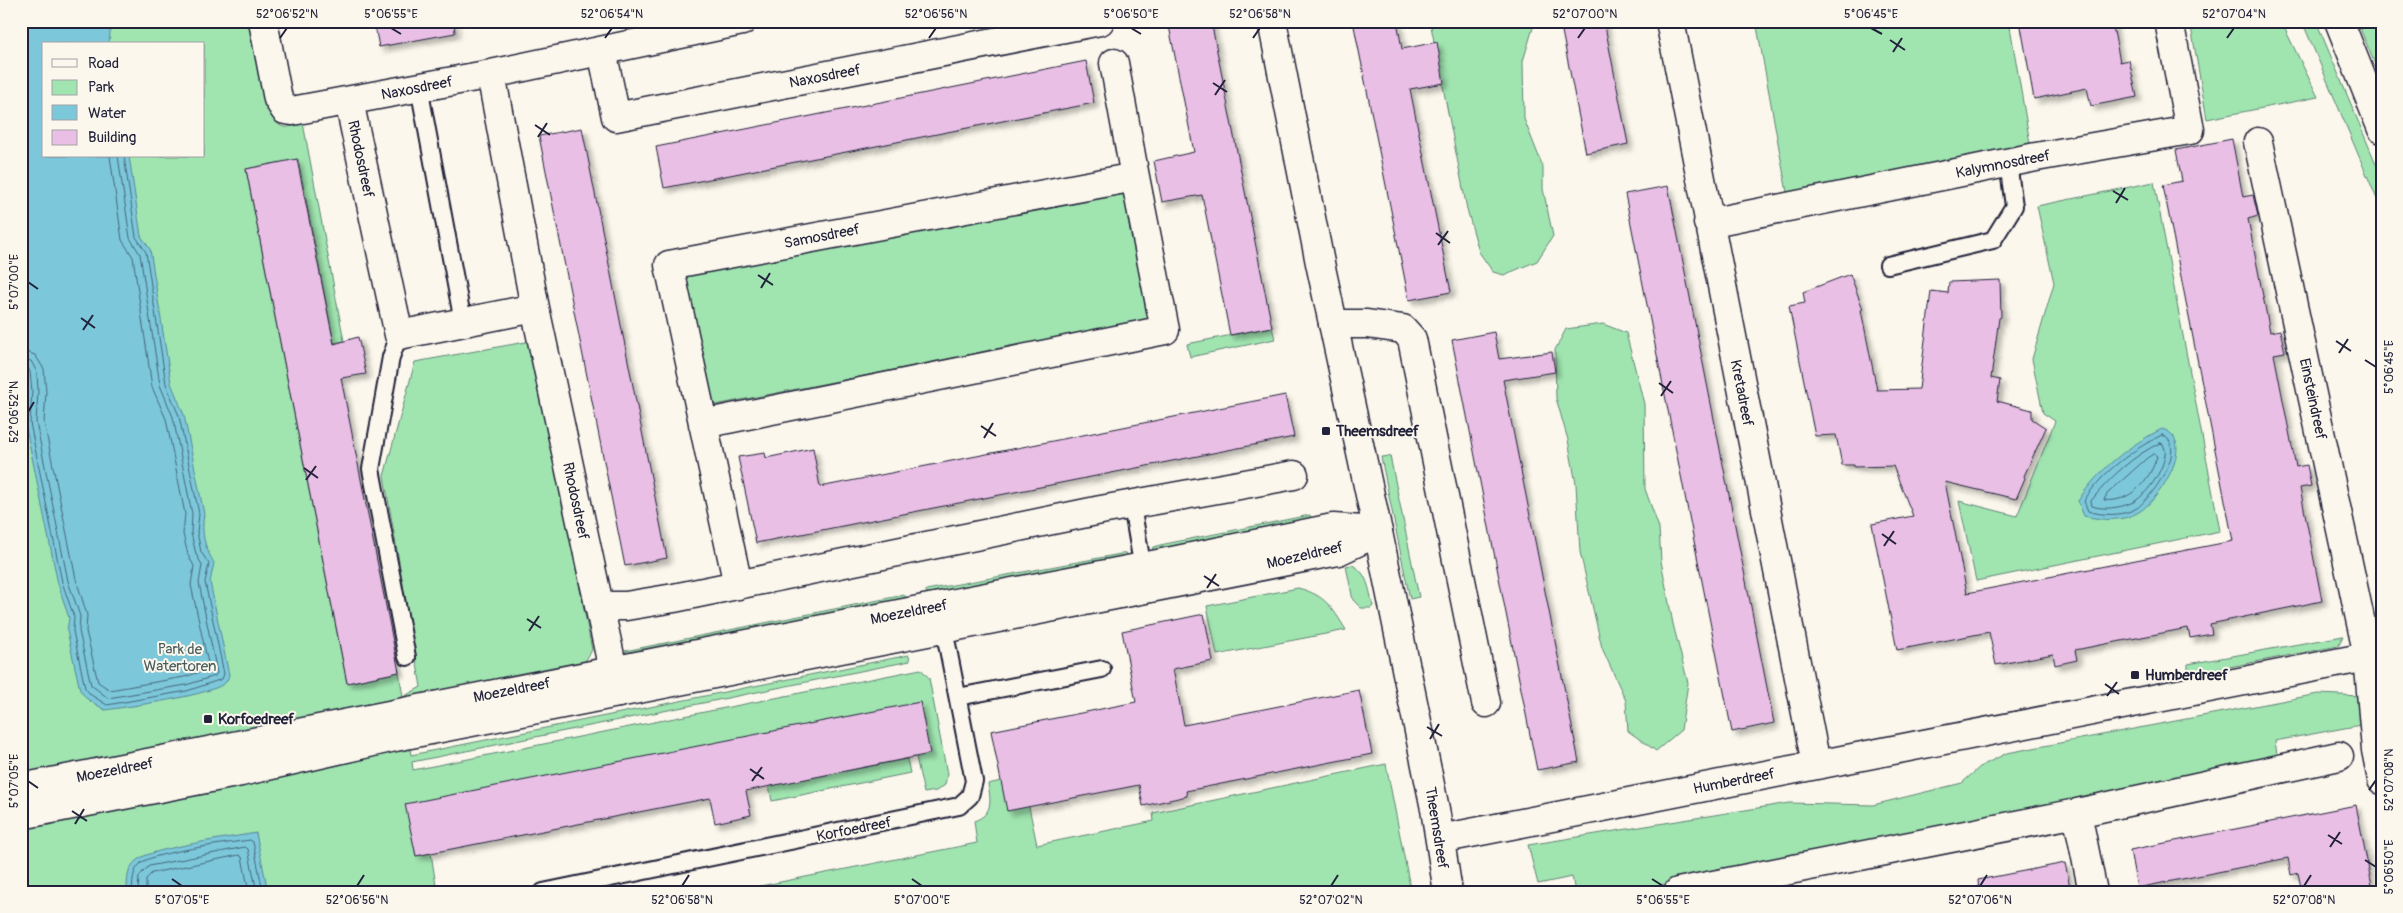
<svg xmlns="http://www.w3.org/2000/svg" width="2403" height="913" viewBox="0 0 2403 913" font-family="Pangolin,sans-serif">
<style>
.green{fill:#a0e5b0;stroke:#618476;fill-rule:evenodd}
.water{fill:#7bc8da;stroke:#57869a}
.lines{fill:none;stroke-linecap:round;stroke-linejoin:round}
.shore{stroke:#46647b;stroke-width:1}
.building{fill:#e9bfe5;stroke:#22223b;filter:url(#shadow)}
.lane-casing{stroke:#22223b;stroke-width:20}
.street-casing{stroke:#22223b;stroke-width:31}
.secondary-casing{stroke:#22223b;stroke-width:31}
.primary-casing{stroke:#22223b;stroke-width:31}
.lane{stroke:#fbf7ec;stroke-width:16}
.street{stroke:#fbf7ec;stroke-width:28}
.secondary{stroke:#fbf7ec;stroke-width:28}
.primary{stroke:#fbf7ec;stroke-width:28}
.ticks{fill:none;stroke:#22223b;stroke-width:2}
.poi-dot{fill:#22223b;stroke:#fbf7ec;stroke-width:2}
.labels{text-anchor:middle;stroke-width:4;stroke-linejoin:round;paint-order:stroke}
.street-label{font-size:15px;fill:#22223b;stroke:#fbf7ec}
.poi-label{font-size:15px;font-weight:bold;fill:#22223b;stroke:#fbf7ec;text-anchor:start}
.park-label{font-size:15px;fill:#485c5e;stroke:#fbf7ec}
.neatline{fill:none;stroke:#22223b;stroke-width:2}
.ticks-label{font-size:12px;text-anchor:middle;fill:#22223b}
</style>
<defs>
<filter id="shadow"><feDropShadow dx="4.5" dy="4.5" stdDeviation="2.5" flood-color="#0004"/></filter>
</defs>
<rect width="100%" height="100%" fill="#fbf7ec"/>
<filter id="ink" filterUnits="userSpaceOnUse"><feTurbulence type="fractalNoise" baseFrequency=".02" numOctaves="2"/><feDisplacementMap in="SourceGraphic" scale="10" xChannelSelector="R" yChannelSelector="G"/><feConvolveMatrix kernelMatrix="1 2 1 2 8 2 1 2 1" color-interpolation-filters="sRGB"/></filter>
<g filter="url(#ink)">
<path class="green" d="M 21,21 L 252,21 C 255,41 261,123 284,127 C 289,128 298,124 303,123 L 344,341 L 334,343 L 298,159 L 246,169 L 347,683 L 399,672 L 403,697 L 421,687 L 384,476 L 415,362 L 531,341 L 592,650 L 583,665 L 407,729 L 411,755 L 909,655 L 910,661 L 412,762 L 413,770 L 921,669 L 929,678 L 947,774 L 945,785 L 936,791 L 924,793 L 916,757 L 406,804 L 416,856 L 431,853 L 437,892 L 21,892 ZM 44,44 L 204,44 L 204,156 L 44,156 Z
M 1430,21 L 1535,21 L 1523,61 L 1524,119 L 1543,167 L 1543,189 L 1553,236 L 1537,261 L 1504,275 L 1493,272 L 1479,252 L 1467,209 Z
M 1756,21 L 2009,21 L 2032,155 L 1788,198 Z
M 2190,21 L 2281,21 L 2318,97 L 2207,119 Z
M 2302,21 L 2316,21 L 2382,178 L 2382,211 Z
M 2357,21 L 2382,21 L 2382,81 Z
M 2154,182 L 2220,531 L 1976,581 L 1959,501 L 2017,516 L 2055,421 L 2043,413 L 2032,359 L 2054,283 L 2037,206 Z
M 1123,190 L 1151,320 L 710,406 L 681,274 Z
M 1603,324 L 1626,333 L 1644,404 L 1645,489 L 1659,528 L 1661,561 L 1673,624 L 1688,683 L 1681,730 L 1656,751 L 1628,731 L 1626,701 L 1602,648 L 1580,552 L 1576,484 L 1568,440 L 1556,398 L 1555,350 L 1566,329 Z
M 1272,327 L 1275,339 L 1190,357 L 1187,344 Z
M 1390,456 L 1419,597 L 1410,599 L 1381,457 Z
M 1310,515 L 1312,521 L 1154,552 L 1152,548 L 1160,545 Z
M 1126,553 L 1123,558 L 928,603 L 926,590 Z
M 1352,565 C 1368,572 1369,591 1373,606 L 1371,608 L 1361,608 L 1353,600 L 1346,566 Z
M 1298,588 C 1325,595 1332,607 1346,630 L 1217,655 L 1207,606 Z
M 904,595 L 909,600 L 630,656 L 625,651 Z
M 2343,636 L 2338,646 L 2188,675 L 2188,664 Z
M 2318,694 L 2382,697 L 2382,721 L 2275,741 L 2278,761 L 1626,892 L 1575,892 L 1572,877 L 1538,884 L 1528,845 L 1789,803 L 1873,805 L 1962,783 L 1981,766 L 2007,753 Z
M 907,759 L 910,773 L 772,801 L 769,786 Z
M 1386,764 L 1411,892 L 730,892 L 977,843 L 974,821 C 993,814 991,801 988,784 L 1001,781 L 1029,807 L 1037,845 L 1154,821 L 1153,813 Z"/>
<path class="water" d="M 21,21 L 111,21 L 109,44 L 44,44 L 44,156 L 129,156 L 141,236 L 150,249 L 171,383 L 184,415 L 204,514 C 201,533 204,546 214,563 L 210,582 L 229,675 C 229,676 227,681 226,682 C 215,695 126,707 105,710 L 87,699 L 80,690 L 67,631 L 69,618 L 58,584 L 25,423 L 27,391 L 25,373 L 21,366 Z
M 2162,429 C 2199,439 2158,503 2137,513 C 2121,522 2101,520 2084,516 L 2078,501 C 2098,470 2129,445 2162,429 Z
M 256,833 L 268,892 L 127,892 C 127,879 127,868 137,860 C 151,848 234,837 256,833 Z"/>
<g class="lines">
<path class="shore" d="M 21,350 L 35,355 L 44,369 L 46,392 L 44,422 L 76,579 L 87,615 L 86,631 L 98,682 L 110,690 L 184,677 L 207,670 L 209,668 L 191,585 L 194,566 L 188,555 L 183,534 L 185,514 L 166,419 L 152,387 L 133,257 L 122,240 L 110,156
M 21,358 L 31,361 L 37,372 L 38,391 L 36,422 L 68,581 L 80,616 L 79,631 L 91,685 L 108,698 L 186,685 L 215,676 L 217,673 L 199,583 L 202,565 L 196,554 L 191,533 L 192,514 L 173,417 L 160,385 L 140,254 L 130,238 L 118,156
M 21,364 L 27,365 L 30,372 L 32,391 L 30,423 L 62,582 L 74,617 L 73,631 L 85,688 L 91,695 L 107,705 L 187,691 L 222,679 L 224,674 L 205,582 L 209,564 L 201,552 L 197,532 L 199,514 L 179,416 L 166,384 L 146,252 L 136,237 L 124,156
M 2162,435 C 2190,446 2151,498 2137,508 C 2124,516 2102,516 2088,511 L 2084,501 C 2101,473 2133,449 2162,435 Z
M 2160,443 L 2163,444 C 2164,447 2166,451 2165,455 C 2163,471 2146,497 2131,503 C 2120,508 2103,510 2092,506 L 2091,501 C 2109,478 2134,455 2160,443 Z
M 2154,454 L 2157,456 C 2151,479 2130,504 2104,500 L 2107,494 L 2147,458 Z
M 132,892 C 133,881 132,871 141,863 C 154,852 229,843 250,840 L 253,842 L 263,892
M 138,892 L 139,876 L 149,866 L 245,847 L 248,849 L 257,892
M 146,892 L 146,879 L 152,873 L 239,855 L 242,857 L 249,892"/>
</g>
<path class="building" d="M 374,21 L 454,21 L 455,33 L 379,47 Z
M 1168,21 L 1211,21 L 1272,327 L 1230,335 L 1202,195 L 1162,202 L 1154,161 L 1194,152 Z
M 1353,21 L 1397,21 L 1402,49 L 1437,42 L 1444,83 L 1410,89 L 1451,292 L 1409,300 Z
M 1560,21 L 1604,21 L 1628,144 L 1586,153 Z
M 2020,21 L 2112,21 L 2120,62 L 2129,60 L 2137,97 L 2091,106 L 2087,88 L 2034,99 Z
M 1086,61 L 1094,103 L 664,188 L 656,147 Z
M 582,128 L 667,558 L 625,566 L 539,136 Z
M 2232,139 L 2243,197 L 2253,195 L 2258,216 L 2248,219 L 2270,332 L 2280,330 L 2285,352 L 2274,354 L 2296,467 L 2307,465 L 2311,486 L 2300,488 L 2322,601 L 2210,624 L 2212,634 L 2190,638 L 2188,628 L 2075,650 L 2077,660 L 2055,665 L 2053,654 L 1996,665 L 1989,632 L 1897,650 L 1872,524 L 1913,516 L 1893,466 L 1854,467 L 1854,465 L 1842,465 L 1836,435 L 1815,436 L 1789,306 L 1805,303 L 1803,292 L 1850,274 L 1863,309 L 1861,310 L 1877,390 L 1919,389 L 1931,291 L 1948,293 L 1949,282 L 2000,280 L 2001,317 L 1999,318 L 1991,378 L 2000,380 L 1997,401 L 2032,410 L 2032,419 L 2046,428 L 2024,476 L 2025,478 L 2016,499 L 1945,482 L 1967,593 L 2233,541 L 2163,185 L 2182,181 L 2176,150 Z
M 297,159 L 334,344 L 358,337 L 366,374 L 341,378 L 399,672 L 347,683 L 246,169 Z
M 1668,186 L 1774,723 L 1732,732 L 1625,194 Z
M 1494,332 L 1499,359 L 1552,352 L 1555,372 L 1503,380 L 1579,762 L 1537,770 L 1452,340 Z
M 1285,395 L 1294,437 L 756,543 L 738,457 L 765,453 L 766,458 L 813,448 L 820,487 Z
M 1204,614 L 1213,661 L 1173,669 L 1184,725 L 1359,690 L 1372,754 L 1186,791 L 1187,796 L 1143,806 L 1139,785 L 1007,811 L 991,731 L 1136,702 L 1122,631 Z
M 920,702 L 930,754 L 746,791 L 751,815 L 715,823 L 710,798 L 416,856 L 405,804 Z
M 2356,805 L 2372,886 L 2346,892 L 2302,892 L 2298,873 L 2291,875 L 2288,858 L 2137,888 L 2130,850 Z
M 2065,863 L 2071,892 L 1979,892 L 1978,880 Z"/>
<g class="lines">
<defs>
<path id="lane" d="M 419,87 L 463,322
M 1888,265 L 1993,240 L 2014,206 L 2008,163
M 399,335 L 391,357 L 371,469 L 407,657
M 1132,506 L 1144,575
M 958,697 L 1102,669
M 543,892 L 959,806 L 970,796 L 974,781 L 947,644"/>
<path id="street" d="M 263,21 L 278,99 L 285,110 L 292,111 L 491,74 L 742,21
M 1670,21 L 1816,764
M 602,51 L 616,117 L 1100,21
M 1114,63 L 1135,177
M 491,74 L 535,308 L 618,693
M 349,101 L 399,335 L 535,308
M 2258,142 L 2368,656 L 2376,750 L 2382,780
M 1708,223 L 2036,157 L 2190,130 L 2169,21
M 1333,324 L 1367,324 L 1403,329 L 1412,339 L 1486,703
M 703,424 L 1165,330 L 1135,177 L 669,265 L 738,585
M 1378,532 L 1435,809 L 1448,892
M 599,606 L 626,606 L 674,598 L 1101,510 L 1294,475
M 2077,813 L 2093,892
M 1440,839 L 2382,654
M 1678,892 L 2077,813 L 2339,756"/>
<path id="secondary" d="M 1272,21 L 1320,263 L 1378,532
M 21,788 L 914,611 L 1143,567 L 1333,528 L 1377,531
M 21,815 L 241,772 L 395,737 L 1338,551 L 1378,532"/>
<path id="primary" d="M 2339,21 L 2382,129"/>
</defs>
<use href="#lane" class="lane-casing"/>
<use href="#street" class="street-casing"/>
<use href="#secondary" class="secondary-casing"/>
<use href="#primary" class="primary-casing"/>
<use href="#lane" class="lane"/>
<use href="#street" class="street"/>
<use href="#secondary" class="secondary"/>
<use href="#primary" class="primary"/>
</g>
</g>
<path class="ticks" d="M 391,28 L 401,34M 1131,28 L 1141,34M 1871,28 L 1882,34M 280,38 L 287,28M 605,38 L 612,28M 929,38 L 936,28M 1253,38 L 1260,28M 1578,38 L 1585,28M 2227,38 L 2234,28M 1890,40 L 1905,50M 1893,52 L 1902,38M 1213,83 L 1227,92M 1215,95 L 1225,80M 535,125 L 550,135M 538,137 L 547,123M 2113,191 L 2128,200M 2116,203 L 2125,188M 1436,233 L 1450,243M 1438,245 L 1448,231M 758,275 L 773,285M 28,282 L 38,289M 761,288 L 770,273M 81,318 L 95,328M 83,330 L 93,315M 2336,341 L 2351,351M 2339,353 L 2348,339M 2365,360 L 2376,367M 1659,383 L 1673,393M 1661,396 L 1671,381M 28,412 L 34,402M 981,426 L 996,436M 984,438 L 993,423M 304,468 L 318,478M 306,480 L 316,466M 1882,534 L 1896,544M 1884,546 L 1894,531M 1204,576 L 1219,586M 1207,588 L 1216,574M 527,619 L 541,628M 529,631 L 539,616M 2105,684 L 2119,694M 2107,696 L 2117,682M 1427,727 L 1442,736M 1430,739 L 1439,724M 750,769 L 764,779M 28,781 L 38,788M 752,781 L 762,767M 2369,790 L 2376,780M 72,811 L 87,821M 75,824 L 84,809M 2328,835 L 2342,844M 2330,847 L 2340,832M 2365,860 L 2376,867M 172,879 L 182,886M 912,879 L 922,886M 1652,879 L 1663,886M 357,886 L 364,875M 682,886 L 689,875M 1331,886 L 1338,875M 1980,886 L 1987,875M 2304,886 L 2311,875"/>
<g class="poi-dot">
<rect x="1321" y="426" width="10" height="10" rx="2.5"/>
<rect x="2130" y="670" width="10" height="10" rx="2.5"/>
<rect x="203" y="714" width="10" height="10" rx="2.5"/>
</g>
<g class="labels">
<g class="street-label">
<text transform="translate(825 76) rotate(-11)" y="5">Naxosdreef</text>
<text transform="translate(417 88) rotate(-11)" y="5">Naxosdreef</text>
<text transform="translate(361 159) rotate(78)" y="5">Rhodosdreef</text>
<text transform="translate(2003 164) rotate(-11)" y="5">Kalymnosdreef</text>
<text transform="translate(822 236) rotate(-11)" y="5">Samosdreef</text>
<text transform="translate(1742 393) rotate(79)" y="5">Kretadreef</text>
<text transform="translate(2313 399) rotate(78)" y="5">Einsteindreef</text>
<text transform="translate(576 501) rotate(78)" y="5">Rhodosdreef</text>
<text transform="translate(1305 555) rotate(-13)" y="5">Moezeldreef</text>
<text transform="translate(909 612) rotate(-11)" y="5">Moezeldreef</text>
<text transform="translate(512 690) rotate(-11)" y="5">Moezeldreef</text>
<text transform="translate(115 770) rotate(-11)" y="5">Moezeldreef</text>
<text transform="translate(1734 781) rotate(-11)" y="5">Humberdreef</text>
<text transform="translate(1437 828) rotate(81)" y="5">Theemsdreef</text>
<text transform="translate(854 829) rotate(-11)" y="5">Korfoedreef</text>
</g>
<g class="poi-label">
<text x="1336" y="436">Theemsdreef</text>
<text x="2145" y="680">Humberdreef</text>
<text x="218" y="724">Korfoedreef</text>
</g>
<g class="park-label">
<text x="180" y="654">Park de<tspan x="180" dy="17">Watertoren</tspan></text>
</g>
</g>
<rect width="2403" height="913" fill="none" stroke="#fbf7ec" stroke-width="55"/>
<rect x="42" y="42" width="162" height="115" fill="#fbf7ec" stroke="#a4a2a5"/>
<rect x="52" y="59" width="25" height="8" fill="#fbf7ec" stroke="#a4a2a5"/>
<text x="88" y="68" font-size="15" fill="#22223b">Road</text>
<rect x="52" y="80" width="25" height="15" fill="#a0e5b0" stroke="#a4a2a5"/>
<text x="88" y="92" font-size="15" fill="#22223b">Park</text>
<rect x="52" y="105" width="25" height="15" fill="#7bc8da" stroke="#a4a2a5"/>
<text x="88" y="118" font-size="15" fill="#22223b">Water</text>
<rect x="52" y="130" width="25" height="15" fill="#e9bfe5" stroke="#a4a2a5"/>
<text x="88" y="142" font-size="15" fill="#22223b">Building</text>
<rect x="28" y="28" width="2348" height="858" class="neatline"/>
<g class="ticks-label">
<text x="287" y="18">52°06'52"N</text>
<text x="391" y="18">5°06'55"E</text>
<text x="612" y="18">52°06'54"N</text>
<text x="936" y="18">52°06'56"N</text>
<text x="1131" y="18">5°06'50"E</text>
<text x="1260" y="18">52°06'58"N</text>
<text x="1585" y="18">52°07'00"N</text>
<text x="1871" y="18">5°06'45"E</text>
<text x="2234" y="18">52°07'04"N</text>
<text transform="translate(14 282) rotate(-90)" y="4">5°07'00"E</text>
<text transform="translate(2389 367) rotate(-90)" y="4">5°06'45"E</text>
<text transform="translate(14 412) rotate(-90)" y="4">52°06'52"N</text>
<text transform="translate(2389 780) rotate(-90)" y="4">52°07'08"N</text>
<text transform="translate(14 781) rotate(-90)" y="4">5°07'05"E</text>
<text transform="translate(2389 867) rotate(-90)" y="4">5°06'50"E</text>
<text x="182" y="904">5°07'05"E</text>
<text x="357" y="904">52°06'56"N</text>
<text x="682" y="904">52°06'58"N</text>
<text x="922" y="904">5°07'00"E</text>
<text x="1331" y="904">52°07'02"N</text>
<text x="1663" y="904">5°06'55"E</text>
<text x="1980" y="904">52°07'06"N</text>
<text x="2304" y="904">52°07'08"N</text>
</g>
</svg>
